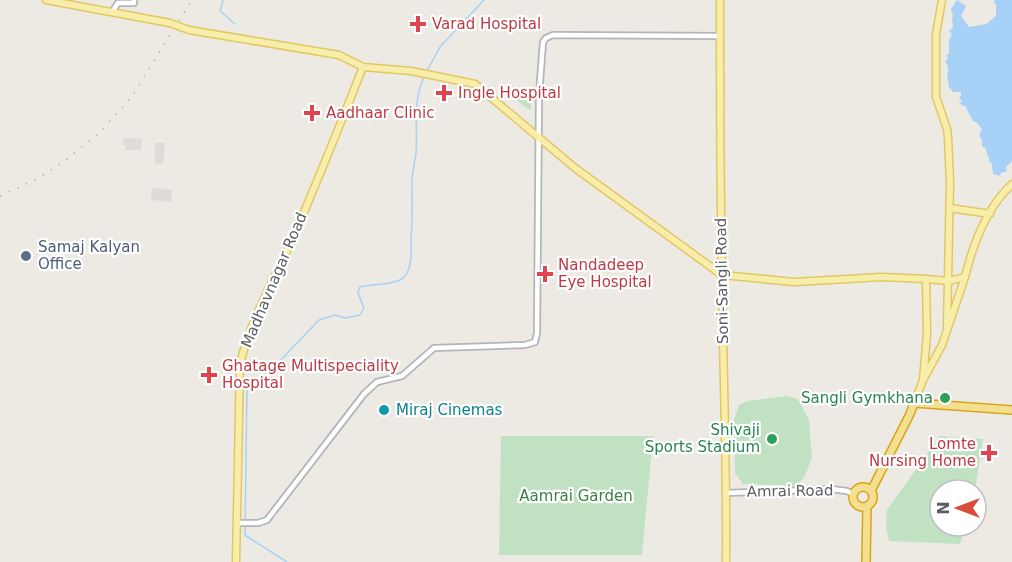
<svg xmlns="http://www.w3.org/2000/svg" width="1012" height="562" viewBox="0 0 1012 562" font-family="'DejaVu Sans',sans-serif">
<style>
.industrial{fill:#dedcd7}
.green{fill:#c1e2c2}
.water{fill:#a7d1f7}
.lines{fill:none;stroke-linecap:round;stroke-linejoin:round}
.stream{stroke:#a7d1f7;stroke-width:1.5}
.minor-casing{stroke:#b3b5b9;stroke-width:8}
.major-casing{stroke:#e4c663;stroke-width:9}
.highway-casing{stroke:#dba514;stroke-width:10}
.minor{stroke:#fff;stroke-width:4.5}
.major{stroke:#f8eeac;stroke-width:6}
.highway{stroke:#f3df92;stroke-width:7}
.rail{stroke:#b1b2b2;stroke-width:1.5;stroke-dasharray:1.5 8;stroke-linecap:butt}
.major-bridge-casing{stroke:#e4c663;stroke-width:9;stroke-linecap:butt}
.major-bridge{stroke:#f8eeac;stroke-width:6}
.health-dot{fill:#e0444e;stroke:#fff;stroke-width:2}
.service-dot{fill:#5c6f8a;stroke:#fff;stroke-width:2}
.leisure-dot{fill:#2e9e5b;stroke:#fff;stroke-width:2}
.culture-dot{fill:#0f9aa8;stroke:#fff;stroke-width:2}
.labels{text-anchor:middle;stroke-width:4.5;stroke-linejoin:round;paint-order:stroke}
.health-label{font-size:15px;fill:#be3a42;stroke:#fff;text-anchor:start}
.service-label{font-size:15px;fill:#4e5e75;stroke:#fff;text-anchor:start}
.street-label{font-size:15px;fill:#5b5e62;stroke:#fff}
.leisure-label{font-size:15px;fill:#27864d;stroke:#fff;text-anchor:end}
.culture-label{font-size:15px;fill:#0d838f;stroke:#fff;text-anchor:start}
.park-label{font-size:15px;fill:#3c8042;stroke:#fff}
</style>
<rect width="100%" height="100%" fill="#eceae2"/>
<path class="industrial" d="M 124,138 L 142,139 L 141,150 L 125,150 L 126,145 L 123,145 Z
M 155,143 L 165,143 L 163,164 L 155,163 Z
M 152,188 L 172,190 L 171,202 L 151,200 Z"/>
<path class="green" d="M 501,88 L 531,94 L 531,109 L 529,110 Z
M 786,396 L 798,399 L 809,420 L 812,458 L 804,478 L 795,486 L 743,484 L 735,473 L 734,420 L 739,405 L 748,401 Z
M 501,436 L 653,436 L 642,555 L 499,555 Z
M 940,436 L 983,439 L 975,490 L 940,490 L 940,526 L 965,526 L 960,544 L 889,541 L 886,527 L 887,510 Z"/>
<path class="water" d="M 957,0 L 966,6 L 961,16 L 969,27 L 986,24 L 996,16 L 996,4 L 993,2 L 995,0 L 1012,0 L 1012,161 L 1006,167 L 1007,171 L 1001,173 L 1000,176 L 993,174 L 992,164 L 988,160 L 990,158 L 988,157 L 985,147 L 982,147 L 982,140 L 979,135 L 982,129 L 977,123 L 973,121 L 965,106 L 959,104 L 962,101 L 959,98 L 961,95 L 961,92 L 953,92 L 949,87 L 947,74 L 949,70 L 947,69 L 948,66 L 945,61 L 948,59 L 946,55 L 949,54 L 949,40 L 952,35 L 949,30 L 951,30 L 953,27 L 952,18 L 953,16 L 951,9 Z"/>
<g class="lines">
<path class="stream" d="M 223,0 L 220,11 L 235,24
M 427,71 L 440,47 L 484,0
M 287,562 L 245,535 L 247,389 L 276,365 L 319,320 L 335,315 L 345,318 L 360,315 L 364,308 L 358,293 L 360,287 C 371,284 397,285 404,277 C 413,268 411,248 411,237 C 413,218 412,200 412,181 C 412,172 415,163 416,153 C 418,127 412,100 425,75"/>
<defs>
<path id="minor" d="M 112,12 L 118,3 L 134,3 L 134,0
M 727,493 L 831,489 L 847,491 L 853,494
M 237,523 L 258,523 L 267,520 L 364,394 L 377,382 L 402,376 L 434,348 L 525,345 L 535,342 L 537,333 L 539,95 L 543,42 L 546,38 L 553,35 L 720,36"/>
<path id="major" d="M 46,0 L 170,23
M 720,0 C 720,91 720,183 722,274 C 723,370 727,466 726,562
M 942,0 L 936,34 L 936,97 L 947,129 L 948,137 L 950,183 L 947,327
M 189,30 L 339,55 L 363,67 L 411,71 L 475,84 L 575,168 L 722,275 L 794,282 L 882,277 L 926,279
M 950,208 L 990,214
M 923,380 L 927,334 L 926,279 L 949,281 L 965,277 C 973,244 987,207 1012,184
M 914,403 L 923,380 L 942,345 L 965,277
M 236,562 L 240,364 C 251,318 276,276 295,233 C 319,178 341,122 363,67"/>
<path id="highway" d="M853 497a10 10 0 1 1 20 0a10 10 0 1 1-20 0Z
M 871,491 L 910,414 L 914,403 L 1012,410
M 866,562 L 867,506"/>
</defs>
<use href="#minor" class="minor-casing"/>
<use href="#major" class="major-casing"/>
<use href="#highway" class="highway-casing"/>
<use href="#minor" class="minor"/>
<use href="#major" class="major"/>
<use href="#highway" class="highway"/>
<path class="rail" d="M 0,196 L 37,179 L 66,160 L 100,132 L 131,98 L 192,0"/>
<defs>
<path id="major-bridge" d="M 170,23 L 189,30"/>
</defs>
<use href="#major-bridge" class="major-bridge-casing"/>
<use href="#major-bridge" class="major-bridge"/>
</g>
<g class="health-dot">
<path d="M415 15h6v6h6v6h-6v6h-6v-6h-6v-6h6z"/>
<path d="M441 84h6v6h6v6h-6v6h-6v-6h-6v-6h6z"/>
<path d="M309 104h6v6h6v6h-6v6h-6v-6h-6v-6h6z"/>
<path d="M542 265h6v6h6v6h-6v6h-6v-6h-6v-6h6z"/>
<path d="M206 366h6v6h6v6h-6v6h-6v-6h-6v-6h6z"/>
<path d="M986 444h6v6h6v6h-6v6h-6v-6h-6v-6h6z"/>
</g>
<circle class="service-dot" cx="26" cy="256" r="6"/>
<g class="leisure-dot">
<circle cx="945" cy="398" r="6"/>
<circle cx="772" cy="439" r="6"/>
</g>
<circle class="culture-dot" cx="384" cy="410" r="6"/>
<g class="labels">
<g class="health-label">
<text x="432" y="29">Varad Hospital</text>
<text x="458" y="98">Ingle Hospital</text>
<text x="326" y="118">Aadhaar Clinic</text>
<text x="558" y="270">Nandadeep<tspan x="558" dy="17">Eye Hospital</tspan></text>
<text x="222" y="371">Ghatage Multispeciality<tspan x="222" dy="17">Hospital</tspan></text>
<text x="976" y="449" text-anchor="end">Lomte<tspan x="976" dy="17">Nursing Home</tspan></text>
</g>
<g class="service-label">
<text x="38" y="252">Samaj Kalyan<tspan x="38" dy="17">Office</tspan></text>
</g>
<g class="street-label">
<text transform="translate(274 280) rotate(-67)" y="5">Madhavnagar Road</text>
<text transform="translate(722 281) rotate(-91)" y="5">Soni-Sangli Road</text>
<text transform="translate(790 491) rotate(-1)" y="5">Amrai Road</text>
</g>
<g class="leisure-label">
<text x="933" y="403">Sangli Gymkhana</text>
<text x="760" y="435">Shivaji<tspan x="760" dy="17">Sports Stadium</tspan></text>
</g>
<g class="culture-label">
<text x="396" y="415">Miraj Cinemas</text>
</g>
<g class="park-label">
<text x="576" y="501">Aamrai Garden</text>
</g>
</g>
<g transform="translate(958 508) rotate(270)"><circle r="28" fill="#ffffff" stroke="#bdbfc0" stroke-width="1.5"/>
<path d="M0-4.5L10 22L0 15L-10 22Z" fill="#d94e3b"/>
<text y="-9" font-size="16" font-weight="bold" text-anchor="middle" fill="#5b5e62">N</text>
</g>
</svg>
